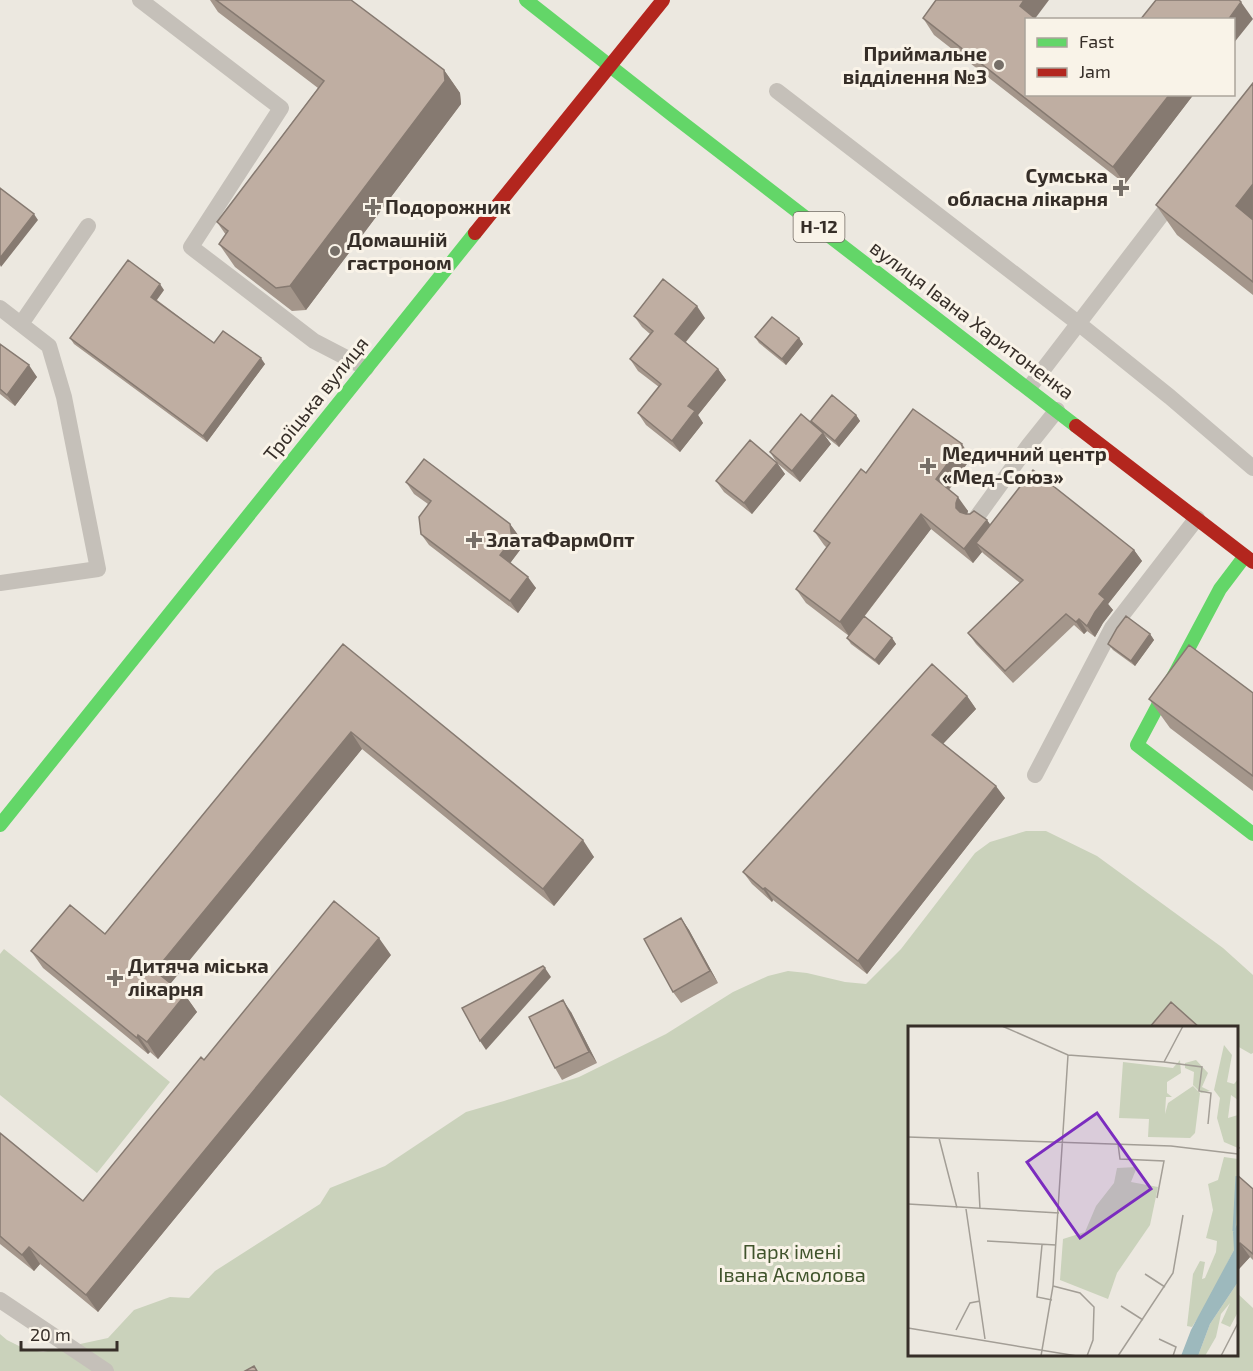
<svg xmlns="http://www.w3.org/2000/svg" width="1253" height="1371" viewBox="0 0 1253 1371" font-family="'Exo 2',sans-serif">
<style>
.green{fill:#cad2bb}
.lines{fill:none;stroke-linecap:round;stroke-linejoin:round}
.lane{stroke:#c5c0b9;stroke-width:16}
.fast{stroke:#63d668;stroke-width:14}
.jam{stroke:#b3261e;stroke-width:14}
.wall{fill:#a4968b}
.shaded-wall{fill:#867a71}
.building{fill:#bfaea2;stroke:#867a71;stroke-width:1.5}
.poi-dot{fill:#766f68;stroke:#f9f3e8;stroke-width:2}
.labels{text-anchor:middle;stroke-width:6;stroke-linejoin:round;paint-order:stroke}
.shield{fill:#f9f3e8;stroke:#706962;stroke-width:1.5}
.shield-label{font-size:18px;font-weight:bold;fill:#362e28}
.poi-label{font-size:20px;font-weight:bold;fill:#362e28;stroke:#f9f3e8;text-anchor:start}
.street-label{font-size:20px;fill:#362e28;stroke:#f9f3e8}
.park-label{font-size:20px;fill:#40542c;stroke:#f9f3e8}
.inset-river{fill:none;stroke:#9db9bd;stroke-width:3}
.inset-road{fill:none;stroke:#a39e96;stroke-width:1.5}
.view{fill:#7b2cbf;fill-opacity:0.15;stroke:#7b2cbf;stroke-width:3}
.inset-edge{fill:none;stroke:#362e28;stroke-width:3}
</style>
<rect width="100%" height="100%" fill="#ece8e0"/>
<path class="green" d="M 1026,831 L 1046,831 L 1097,856 L 1223,948 L 1253,975 L 1253,1053 L 1251,1054 L 1237,1046 L 1236,1028 L 910,1028 L 910,1354 L 1236,1354 L 1237,1293 L 1253,1308 L 1253,1371 L 0,1371 L 0,1334 L 7,1340 L 25,1349 L 43,1352 L 108,1338 L 134,1310 L 170,1297 L 189,1298 L 215,1271 L 320,1204 L 330,1188 L 385,1166 L 466,1112 L 504,1101 L 579,1077 L 666,1034 L 733,992 L 768,976 L 788,971 L 807,973 L 845,982 L 866,984 L 901,949 L 975,853 L 990,842 Z
M 4,949 L 170,1082 L 97,1173 L 0,1095 L 0,954 Z"/>
<g class="lines">
<path class="lane" d="M 140,0 L 281,108 L 191,247 L 314,341 L 366,368
M 777,91 L 1078,323 L 1170,397 L 1253,468
M 0,308 L 49,346 L 64,397 L 98,569 L 0,583
M 21,324 L 88,226
M 1029,388 L 1176,196
M 976,518 L 1029,445 L 1057,410
M 1035,775 L 1112,628 L 1197,518
M 0,1300 L 106,1371"/>
<path class="fast" d="M 526,0 L 671,114 L 1076,426
M 1245,556 L 1220,589 L 1137,745 L 1253,834
M 0,825 L 475,233"/>
<path class="jam" d="M 475,233 L 663,0
M 1076,426 L 1253,562"/>
</g>
<path class="wall" d="M 210,0 L 351,0 L 444,70 L 460,93 L 461,104 L 306,310 L 292,311 L 235,267 L 219,244 L 226,235 L 217,222 L 318,88 L 218,12 Z
M 923,18 L 1026,94 L 1194,94 L 1125,184 L 934,35 Z
M 1253,83 L 1253,295 L 1177,235 L 1156,205 Z
M 164,290 L 157,300 L 214,343 L 265,364 L 207,442 L 74,344 L 70,338 Z
M 634,316 L 705,318 L 686,342 L 718,369 L 726,380 L 698,415 L 703,423 L 680,452 L 646,425 L 638,413 L 659,387 L 638,371 L 630,359 L 650,334 L 642,327 Z
M 755,337 L 799,338 L 803,344 L 786,365 L 759,343 Z
M 0,344 L 37,377 L 15,406 L 0,394 Z
M 856,415 L 860,421 L 839,447 L 824,435 L 831,444 L 800,482 L 778,464 L 785,474 L 752,514 L 724,492 L 716,481 L 777,463 L 770,452 L 814,425 L 811,421 Z
M 971,458 L 949,490 L 968,511 L 967,514 L 987,520 L 990,525 L 1134,550 L 1142,561 L 1108,604 L 1113,610 L 1103,623 L 1095,637 L 1087,631 L 1084,634 L 1074,625 L 1013,683 L 976,644 L 968,633 L 1020,583 L 984,554 L 982,552 L 973,563 L 931,529 L 864,617 L 892,638 L 896,644 L 879,665 L 851,644 L 847,638 L 849,636 L 806,603 L 796,589 L 827,548 L 824,545 L 814,531 L 866,473 Z
M 406,482 L 510,524 L 518,535 L 520,550 L 510,563 L 536,588 L 518,613 L 429,545 L 421,534 L 428,504 L 414,494 Z
M 1150,634 L 1154,640 L 1135,666 L 1113,650 L 1108,644 Z
M 343,644 L 594,857 L 554,906 L 362,749 L 170,983 L 185,995 L 197,1012 L 158,1059 L 150,1052 L 148,1054 L 43,968 L 31,951 L 105,934 Z
M 1253,693 L 1253,791 L 1170,728 L 1149,699 Z
M 967,696 L 976,709 L 943,744 L 1005,798 L 867,974 L 773,900 L 772,902 L 752,884 L 743,872 Z
M 681,918 L 689,930 L 718,983 L 681,1003 L 673,992 Z
M 391,955 L 98,1312 L 40,1264 L 34,1271 L 0,1244 L 0,1133 L 83,1201 L 204,1060 Z
M 571,1012 L 597,1063 L 562,1080 L 555,1068 Z
M 1236,1142 L 1240,1148 L 1236,1152 Z
M 1236,1174 L 1253,1189 L 1253,1260 L 1250,1257 L 1239,1269 L 1236,1267 Z"/>
<path class="shaded-wall" d="M 1024,0 L 1049,0 L 1034,20 L 1020,6 Z
M 1241,2 L 1253,19 L 1233,44 L 1233,20 L 1228,20 Z
M 444,70 L 460,93 L 461,104 L 306,310 L 290,286 Z
M 1170,94 L 1194,94 L 1125,184 L 1113,167 Z
M 1253,184 L 1253,231 L 1236,206 Z
M 34,214 L 38,220 L 1,267 L 0,265 L 0,258 Z
M 160,284 L 164,290 L 155,302 L 151,297 Z
M 697,306 L 705,318 L 683,345 L 675,334 Z
M 799,338 L 803,344 L 786,365 L 782,359 Z
M 261,358 L 265,364 L 207,442 L 203,436 Z
M 29,365 L 37,377 L 15,406 L 7,395 Z
M 718,369 L 726,380 L 698,415 L 703,423 L 680,452 L 672,441 L 688,406 Z
M 856,415 L 860,421 L 839,447 L 835,441 Z
M 823,433 L 831,444 L 800,482 L 792,471 Z
M 962,444 L 971,458 L 946,493 L 936,479 Z
M 777,463 L 785,474 L 752,514 L 744,503 Z
M 958,497 L 968,511 L 966,518 L 966,522 L 956,508 L 956,503 Z
M 921,514 L 931,529 L 849,636 L 840,622 Z
M 987,520 L 997,534 L 976,543 L 982,552 L 973,563 L 964,549 Z
M 510,524 L 518,535 L 520,550 L 508,566 L 500,555 Z
M 1134,550 L 1142,561 L 1108,604 L 1113,610 L 1103,623 L 1095,637 L 1087,626 L 1099,594 Z
M 528,577 L 536,588 L 518,613 L 510,601 Z
M 1079,619 L 1087,631 L 1084,634 L 1076,622 Z
M 1150,634 L 1154,640 L 1135,666 L 1131,661 Z
M 892,638 L 896,644 L 879,665 L 875,660 Z
M 967,696 L 976,709 L 940,747 L 932,735 Z
M 351,732 L 362,749 L 167,988 L 155,971 Z
M 996,786 L 1005,798 L 867,974 L 858,961 Z
M 583,840 L 594,857 L 554,906 L 543,889 Z
M 765,888 L 773,900 L 772,902 L 763,889 Z
M 681,918 L 689,930 L 718,983 L 710,971 Z
M 379,938 L 391,955 L 98,1312 L 86,1295 Z
M 545,968 L 551,977 L 486,1050 L 480,1041 Z
M 185,995 L 197,1012 L 158,1059 L 147,1042 Z
M 563,1000 L 571,1012 L 597,1063 L 589,1052 Z
M 138,1035 L 150,1052 L 148,1054 L 137,1038 Z
M 1240,1243 L 1250,1257 L 1239,1269 L 1236,1266 L 1236,1247 Z
M 29,1247 L 40,1264 L 34,1271 L 22,1255 Z"/>
<path class="building" d="M 216,0 L 351,0 L 444,70 L 445,81 L 290,286 L 276,288 L 219,244 L 228,231 L 217,222 L 324,81 Z
M 936,0 L 1024,0 L 1020,6 L 1037,20 L 1026,20 L 1026,94 L 1170,94 L 1113,167 L 923,18 Z
M 1156,0 L 1239,0 L 1241,2 L 1228,20 L 1140,20 Z
M 1253,83 L 1253,184 L 1236,206 L 1253,220 L 1253,282 L 1156,205 Z
M 0,188 L 34,214 L 0,258 Z
M 128,260 L 160,284 L 151,297 L 214,343 L 223,331 L 261,358 L 203,436 L 70,338 Z
M 663,279 L 697,306 L 675,334 L 718,369 L 688,406 L 695,411 L 672,441 L 638,413 L 661,384 L 630,359 L 653,331 L 634,316 Z
M 772,317 L 799,338 L 782,359 L 755,337 Z
M 0,344 L 29,365 L 7,395 L 0,389 Z
M 832,395 L 856,415 L 835,441 L 811,421 Z
M 913,409 L 962,444 L 936,479 L 958,497 L 956,503 L 956,508 L 960,512 L 966,514 L 970,514 L 974,511 L 987,520 L 964,549 L 921,514 L 840,622 L 796,589 L 830,543 L 814,531 L 861,469 L 866,473 Z
M 801,414 L 823,433 L 792,471 L 770,452 Z
M 750,440 L 777,463 L 744,503 L 716,481 Z
M 424,459 L 510,524 L 512,539 L 500,555 L 528,577 L 510,601 L 421,534 L 419,517 L 431,501 L 406,482 Z
M 1033,470 L 1134,550 L 1099,594 L 1105,599 L 1095,612 L 1087,626 L 1079,619 L 1076,622 L 1066,614 L 1005,671 L 968,633 L 1023,580 L 976,543 Z
M 864,616 L 892,638 L 875,660 L 847,638 Z
M 1126,616 L 1150,634 L 1131,661 L 1108,644 L 1117,628 Z
M 343,644 L 583,840 L 543,889 L 351,732 L 155,971 L 185,995 L 147,1042 L 138,1035 L 137,1038 L 31,951 L 70,905 L 105,934 Z
M 1189,645 L 1253,693 L 1253,776 L 1149,699 Z
M 932,664 L 967,696 L 932,735 L 996,786 L 858,961 L 765,888 L 763,889 L 743,872 Z
M 334,901 L 379,938 L 86,1295 L 29,1247 L 22,1255 L 0,1236 L 0,1133 L 83,1201 L 201,1057 L 204,1060 Z
M 681,918 L 710,971 L 673,992 L 644,939 Z
M 543,966 L 545,968 L 480,1041 L 462,1008 Z
M 563,1000 L 589,1052 L 555,1068 L 529,1017 Z
M 1171,1002 L 1200,1028 L 1149,1028 Z
M 1236,1174 L 1253,1189 L 1253,1254 L 1240,1243 L 1236,1247 Z
M 254,1366 L 257,1371 L 245,1371 Z"/>
<g class="poi-dot">
<circle cx="999" cy="65" r="6"/>
<path d="M1118 179h6v6h6v6h-6v6h-6v-6h-6v-6h6z"/>
<path d="M370 198h6v6h6v6h-6v6h-6v-6h-6v-6h6z"/>
<circle cx="335" cy="251" r="6"/>
<path d="M925 457h6v6h6v6h-6v6h-6v-6h-6v-6h6z"/>
<path d="M471 531h6v6h6v6h-6v6h-6v-6h-6v-6h6z"/>
<path d="M112 969h6v6h6v6h-6v6h-6v-6h-6v-6h6z"/>
</g>
<g class="labels">
<rect class="shield" x="793.5" y="212" width="51" height="30" rx="4.5"/>
<g class="shield-label">
<text x="819" y="233">Н-12</text>
</g>
<g class="poi-label">
<text x="987" y="61" text-anchor="end">Приймальне<tspan x="987" dy="23">відділення №3</tspan></text>
<text x="1108" y="183" text-anchor="end">Сумська<tspan x="1108" dy="23">обласна лікарня</tspan></text>
<text x="385" y="214">Подорожник</text>
<text x="347" y="247">Домашній<tspan x="347" dy="23">гастроном</tspan></text>
<text x="942" y="461">Медичний центр<tspan x="942" dy="23">«Мед-Союз»</tspan></text>
<text x="486" y="547">ЗлатаФармОпт</text>
<text x="128" y="973">Дитяча міська<tspan x="128" dy="23">лікарня</tspan></text>
</g>
<g class="street-label">
<text transform="translate(972 320) rotate(37)" y="7">вулиця Івана Харитоненка</text>
<text transform="translate(316 399) rotate(-51)" y="7">Троїцька вулиця</text>
</g>
<g class="park-label">
<text x="792" y="1259">Парк імені<tspan x="792" dy="23">Івана Асмолова</tspan></text>
</g>
</g>
<g transform="translate(908 1026)">
<rect width="330" height="330" fill="#ece8e0"/>
<path d="M 316,19 L 324,29 L 319,56 L 326,58 L 330,53 L 330,74 L 323,69 L 320,92 L 330,89 L 330,122 L 316,116 L 309,92 L 312,72 L 306,64 ZM 272,34 L 273,47 L 259,56 L 259,67 L 264,71 L 258,71 L 257,88 L 260,77 L 285,60 L 292,67 L 287,107 L 282,112 L 240,111 L 241,93 L 211,92 L 215,36 L 265,42 ZM 288,34 L 300,47 L 294,61 L 302,65 L 293,67 L 285,59 L 286,46 L 277,42 L 277,37 ZM 316,131 L 330,133 L 330,197 L 326,224 L 297,281 L 284,301 L 279,300 L 285,248 L 292,235 L 297,236 L 294,253 L 297,252 L 308,226 L 309,215 L 298,212 L 305,184 L 300,158 L 310,154 ZM 209,142 L 229,141 L 223,156 L 250,161 L 242,199 L 209,247 L 200,273 L 152,254 L 155,213 L 177,206 L 188,180 L 206,157 ZM 330,256 L 330,286 L 322,301 L 313,297 L 322,277 L 313,288 L 308,311 L 297,330 L 290,330 L 302,298 Z" fill="#cad2bb"/>
<path d="M 330,197 L 330,256 L 302,298 L 290,330 L 273,330 L 283,304 L 326,224 L 325,206 Z" fill="#9db9bd"/>
<path class="inset-river" d="M 326,205 L 329,150"/>
<path class="inset-road" d="M 94,0 L 160,29 L 256,36 L 275,0M 256,36 L 294,41 L 291,65 L 303,67 L 300,98M 0,111 L 263,120 L 330,128M 31,112 L 49,182M 210,118 L 212,133 L 256,135 L 249,172M 70,146 L 72,183M 0,178 L 151,187M 58,183 L 77,313M 79,215 L 148,219M 134,219 L 129,271 L 144,274M 237,248 L 257,261M 145,260 L 172,267 L 186,281 L 185,314 L 179,330M 213,280 L 235,294M 0,302 L 169,330M 48,304 L 62,277 L 72,275M 251,313 L 268,321 L 265,330M 133,330 L 145,260 L 160,29M 210,330 L 265,247 L 275,189M 313,330 L 330,297"/>
<path class="view" d="M 189,87 L 243,163 L 172,212 L 119,136 Z"/>
<rect width="330" height="330" class="inset-edge"/>
</g>
<rect x="1025" y="18" width="210" height="78" fill="#f9f3e8" stroke="#aba49b" stroke-width="1.5"/>
<rect x="1037" y="38" width="30" height="9" fill="#63d668" stroke="#aba49b" stroke-width="1.5"/>
<text x="1079" y="48" font-size="18" fill="#362e28">Fast</text>
<rect x="1037" y="68" width="30" height="9" fill="#b3261e" stroke="#aba49b" stroke-width="1.5"/>
<text x="1079" y="78" font-size="18" fill="#362e28">Jam</text>
<path d="M21 1341v9h96v-9" fill="none" stroke="#362e28" stroke-width="3"/>
<text x="30" y="1341" font-size="18" fill="#362e28" stroke="#f9f3e8" stroke-width="4.5" paint-order="stroke">20 m</text>
</svg>
